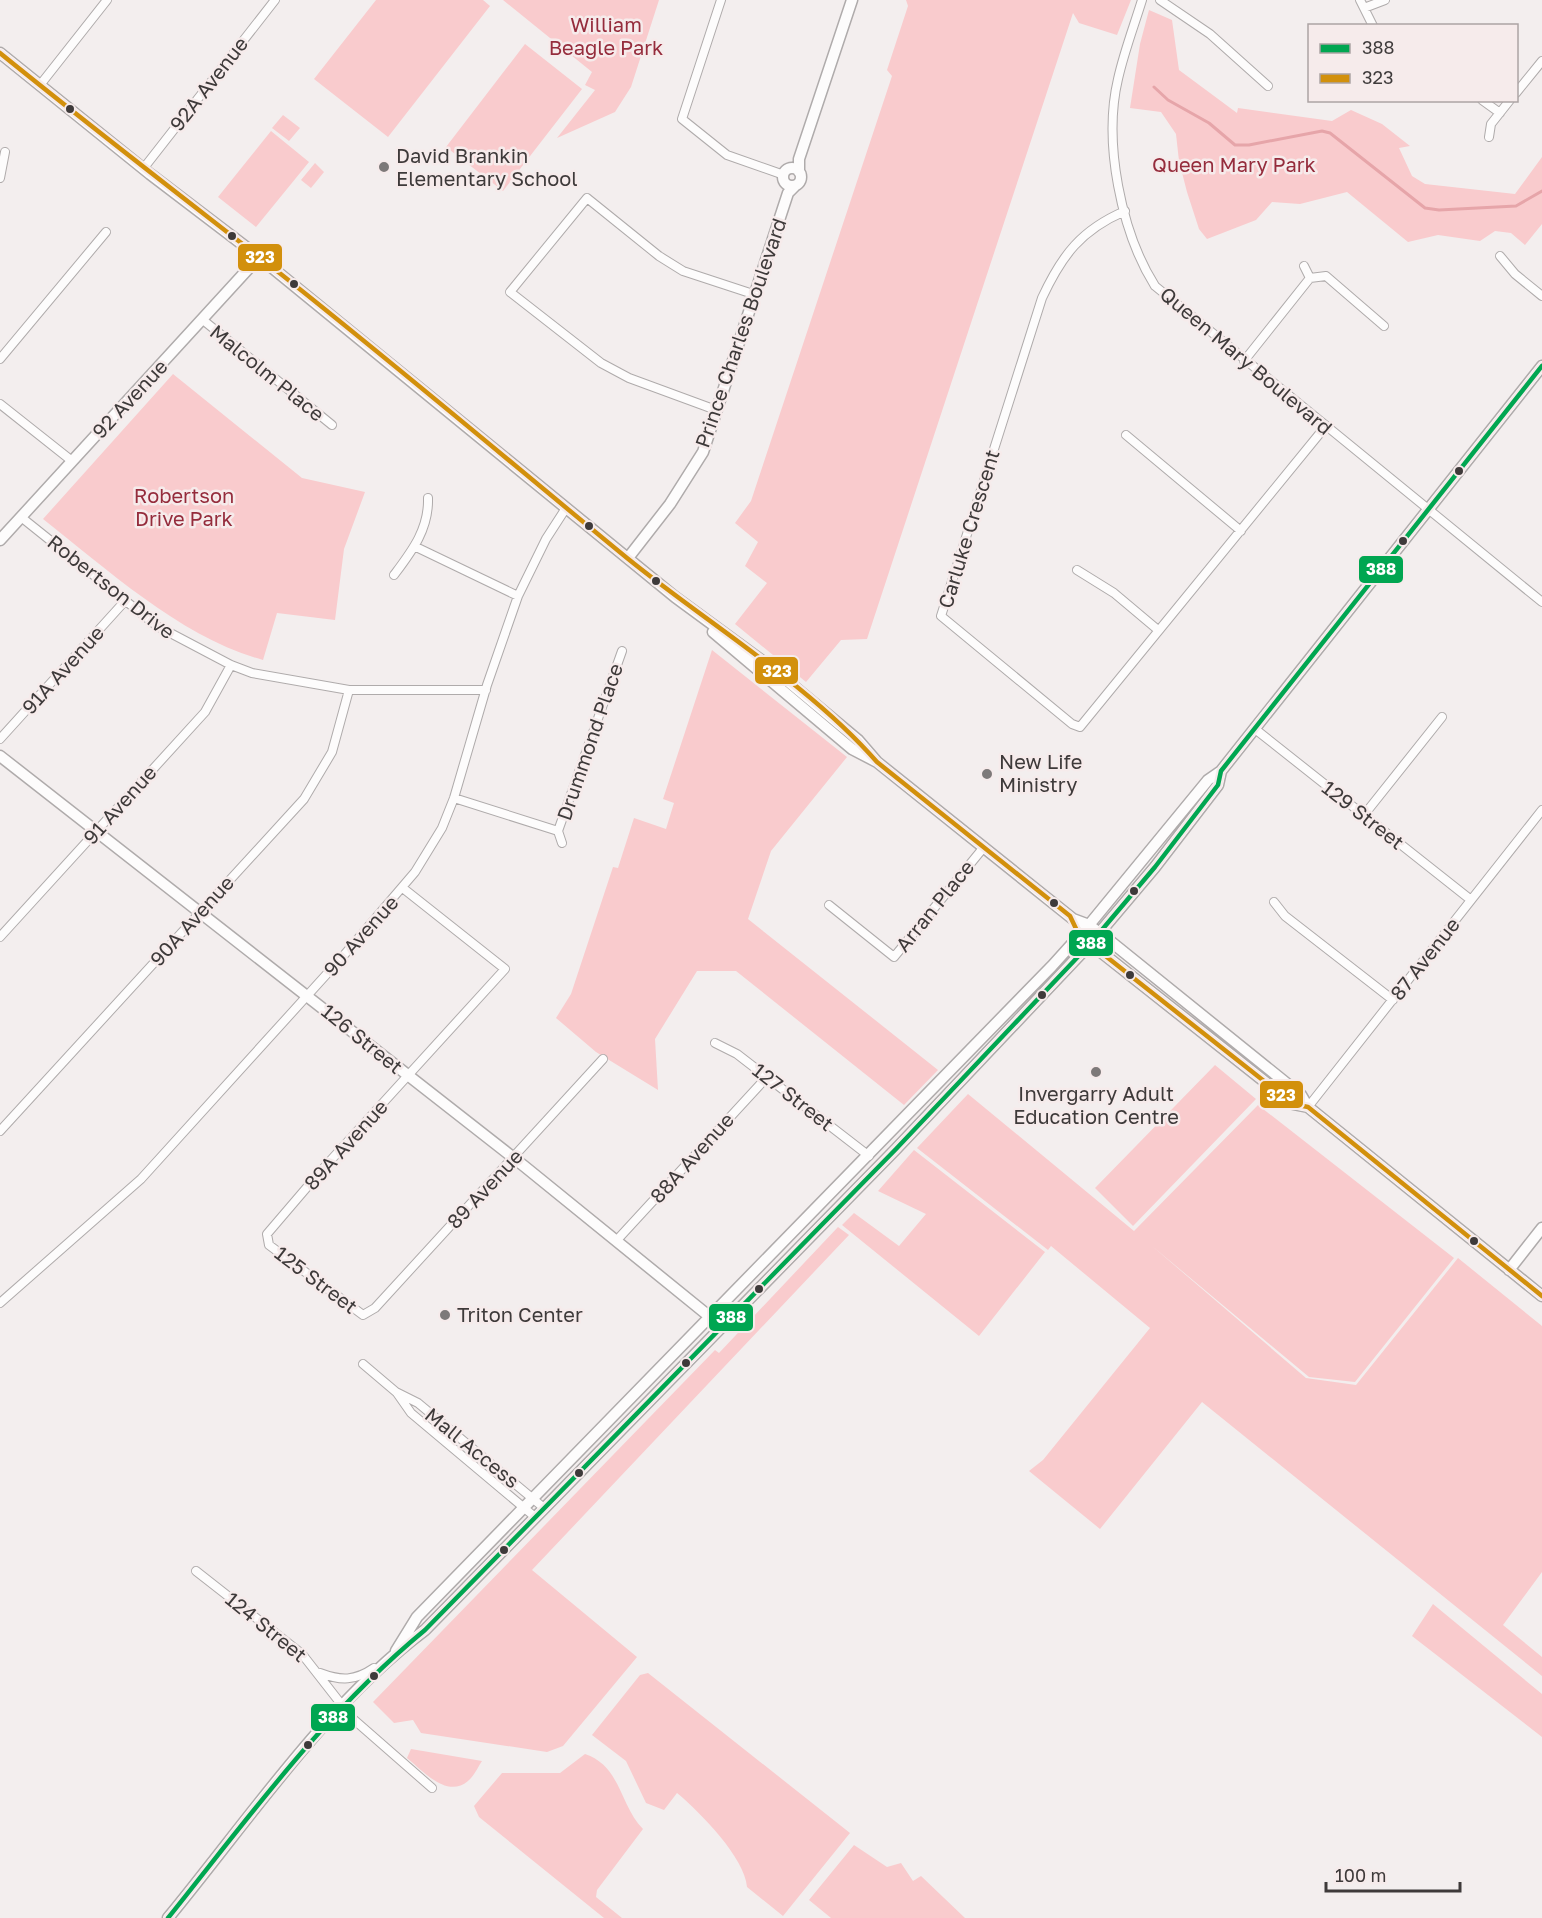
<svg xmlns="http://www.w3.org/2000/svg" width="1542" height="1918" viewBox="0 0 1542 1918" font-family="'Golos Text',sans-serif">
<style>
.green{fill:#f9cbcd}
.lines{fill:none;stroke-linecap:round;stroke-linejoin:round}
.stream{stroke:#e6a5a9;stroke-width:3}
.street-casing{stroke:#afabab;stroke-width:10}
.secondary-casing{stroke:#afabab;stroke-width:13}
.street{stroke:#fdfcfc;stroke-width:8}
.secondary{stroke:#fdfcfc;stroke-width:10}
.bus-1-casing{stroke:#f6ebeb;stroke-width:9}
.bus-2-casing{stroke:#f6ebeb;stroke-width:9}
.bus-1{stroke:#00a651;stroke-width:4.5}
.bus-2{stroke:#d2900c;stroke-width:4.5}
.bus-dot{fill:#3e3a3a;stroke:#f6ebeb;stroke-width:2}
.poi-dot{fill:#7d7979;stroke:#f6ebeb;stroke-width:2}
.labels{text-anchor:middle;stroke-width:5;stroke-linejoin:round;paint-order:stroke}
.park-label{font-size:20px;fill:#952c3c;stroke:#f6ebeb}
.street-label{font-size:20px;fill:#3e3a3a;stroke:#f6ebeb}
.poi-label{font-size:20px;fill:#3e3a3a;stroke:#f6ebeb;text-anchor:start}
.line-badge{stroke:#f6ebeb;stroke-width:2}
.badge-label{font-size:16px;text-anchor:middle;font-weight:bold;fill:#fff}
</style>
<rect width="100%" height="100%" fill="#f3eeee"/>
<path class="green" d="M 376,0 L 483,0 L 490,6 L 388,137 L 314,79 Z
M 503,0 L 659,0 L 631,87 L 615,112 L 557,138 L 595,90 L 585,85 L 592,72 Z
M 906,0 L 1131,0 L 1117,35 L 1079,23 L 1073,13 L 867,639 L 841,640 L 806,682 L 735,624 L 767,583 L 745,566 L 758,542 L 735,523 L 751,501 L 892,76 L 887,70 L 908,6 Z
M 1149,10 L 1172,20 L 1179,70 L 1237,113 L 1238,108 L 1332,121 L 1351,110 L 1382,124 L 1410,146 L 1399,148 L 1412,176 L 1425,184 L 1515,194 L 1542,157 L 1542,224 L 1525,245 L 1511,233 L 1495,231 L 1480,241 L 1438,235 L 1408,242 L 1347,192 L 1300,204 L 1272,202 L 1256,220 L 1207,239 L 1199,229 L 1187,192 L 1179,161 L 1176,134 L 1161,112 L 1130,108 L 1140,44 Z
M 525,44 L 582,89 L 503,191 L 446,147 Z
M 283,115 L 300,128 L 289,141 L 272,128 Z
M 271,131 L 309,162 L 256,227 L 218,197 Z
M 315,163 L 324,172 L 311,188 L 301,180 Z
M 173,374 L 302,478 L 365,492 L 344,549 L 335,620 L 277,613 L 263,660 C 182,638 108,570 43,519 Z
M 712,650 L 847,757 L 771,851 L 748,919 L 938,1070 L 904,1105 L 736,971 L 697,971 L 655,1039 L 658,1090 L 596,1052 L 556,1018 L 571,994 L 613,867 L 618,868 L 634,818 L 666,829 L 674,803 L 663,799 Z
M 1215,1065 L 1256,1099 L 1133,1226 L 1095,1188 Z
M 968,1094 L 1134,1231 L 1258,1105 L 1454,1258 L 1355,1382 L 1309,1377 L 1152,1246 L 1306,1378 L 1356,1385 L 1458,1258 L 1542,1326 L 1542,1572 L 1503,1625 L 1542,1657 L 1542,1676 L 1202,1402 L 1100,1529 L 1029,1471 L 1043,1460 L 1150,1328 L 1051,1246 L 1048,1250 L 917,1148 Z
M 914,1150 L 1045,1252 L 979,1336 L 842,1225 L 854,1213 L 899,1246 L 926,1214 L 878,1191 Z
M 838,1227 L 849,1235 L 532,1570 L 637,1657 L 563,1746 L 547,1752 L 421,1733 L 413,1720 L 394,1723 L 373,1702 L 715,1350 L 719,1353 Z
M 1433,1604 L 1542,1694 L 1542,1737 L 1412,1636 Z
M 648,1673 L 850,1833 L 783,1916 L 747,1887 C 745,1858 700,1812 677,1793 L 664,1810 L 646,1803 L 626,1761 L 592,1735 L 640,1675 Z
M 411,1749 L 482,1761 C 478,1767 474,1776 468,1781 C 447,1799 423,1771 407,1758 Z
M 585,1754 C 621,1766 620,1806 643,1829 L 597,1890 L 596,1897 L 622,1918 L 604,1918 L 479,1817 L 474,1806 L 502,1773 L 560,1773 Z
M 854,1845 L 887,1867 L 901,1863 L 913,1881 L 921,1876 L 965,1918 L 831,1918 L 809,1900 Z"/>
<g class="lines">
<path class="stream" d="M 1154,87 L 1168,100 L 1209,123 L 1235,145 L 1249,145 L 1322,131 L 1330,133 L 1425,208 L 1439,210 L 1516,206 L 1542,191"/>
<defs>
<path id="street" d="M 721,0 L 682,119 L 727,155 L 784,175
M 1142,0 C 1134,26 1124,52 1118,79 C 1103,142 1121,232 1155,286 L 1542,602
M 1160,0 L 1210,34 L 1268,86
M 1360,0 L 1373,26
M 1364,8 L 1385,0
M 40,85 L 107,0
M 1516,93 L 1542,61
M 1482,100 L 1500,113
M 1489,137 L 1491,124 L 1510,100
M 143,169 L 275,0
M 0,178 L 5,152
M 1125,211 C 1081,230 1062,255 1042,298 L 941,616 L 1072,724 L 1080,727 L 1325,427
M 1500,256 L 1515,274 L 1542,296
M 1304,266 L 1310,278
M 203,320 L 332,425
M 0,359 L 106,232
M 1244,361 L 1310,278 L 1326,276 L 1384,326
M 0,404 L 72,461
M 716,410 L 629,378 L 601,363 L 510,292 L 587,198 L 659,256 L 683,271 L 753,294
M 1126,435 L 1241,531
M 21,517 L 157,626 L 231,665 L 252,673 L 349,690 L 486,690
M 416,547 L 518,596
M 1077,570 L 1114,593 L 1158,630
M 394,575 C 412,551 429,529 428,498
M 1255,729 L 1471,900
M 0,739 L 125,601
M 454,798 L 558,831 L 622,651
M 1364,815 L 1442,717
M 558,831 L 562,843
M 404,889 L 505,969 L 320,1172 L 267,1234 L 269,1245 L 363,1315 L 375,1308 L 603,1059
M 1274,902 L 1285,916 L 1393,1000
M 829,905 L 894,957 L 984,847
M 0,937 L 205,712 L 231,665
M 715,1043 L 737,1054 L 869,1156
M 1308,1107 L 1542,810
M 0,1131 L 304,799 L 332,752 L 349,690
M 617,1240 L 767,1077
M 0,1303 L 141,1179 L 344,955 L 415,872 L 442,828 L 454,798 L 487,685 L 518,596 L 546,539 L 566,508
M 363,1364 L 396,1392 L 418,1403 L 544,1508
M 397,1393 L 411,1413 L 535,1517
M 196,1571 L 302,1654 L 352,1718 L 432,1788
M 320,1673 C 341,1681 355,1681 374,1668"/>
<path id="secondary" d="M 0,53 L 150,174 L 259,257 L 675,597 L 773,669 L 858,740 L 877,762
M783 177a9 9 0 1 1 18 0a9 9 0 1 1-18 0Z
M 799,172 L 799,159 L 852,0
M 0,540 L 259,257
M 628,558 L 670,504 L 703,452 L 788,193 L 795,186
M 713,632 L 852,749 L 877,762 L 1073,919 L 1089,925 L 1110,941 L 1301,1095 L 1308,1107 L 1542,1296
M 0,756 L 524,1166 L 715,1321
M 1087,941 L 1293,1104 L 1308,1107
M 1509,1270 L 1542,1228
M 396,1651 L 417,1617 L 1052,966 L 1089,925 L 1208,780 L 1221,771 L 1542,366
M 168,1918 C 248,1821 325,1705 425,1630 L 896,1149 L 1090,944 L 1155,867 L 1218,785 L 1221,771"/>
</defs>
<use href="#street" class="street-casing"/>
<use href="#secondary" class="secondary-casing"/>
<use href="#street" class="street"/>
<use href="#secondary" class="secondary"/>
<defs>
<path id="bus-1" d="M 168,1918 C 249,1817 324,1713 425,1630 L 896,1149 L 1090,944 L 1155,867 L 1218,785 L 1221,771 L 1542,366"/>
<path id="bus-2" d="M 0,53 C 85,122 172,189 258,256 C 383,354 504,457 627,558 C 707,623 810,685 877,762 L 1070,916 L 1079,935 L 1293,1104 L 1308,1107 L 1542,1296"/>
</defs>
<use href="#bus-1" class="bus-1-casing"/>
<use href="#bus-2" class="bus-2-casing"/>
<use href="#bus-1" class="bus-1"/>
<use href="#bus-2" class="bus-2"/>
</g>
<g class="bus-dot">
<circle cx="70" cy="109" r="5"/>
<circle cx="232" cy="236" r="5"/>
<circle cx="294" cy="284" r="5"/>
<circle cx="1459" cy="471" r="5"/>
<circle cx="589" cy="526" r="5"/>
<circle cx="1403" cy="541" r="5"/>
<circle cx="656" cy="581" r="5"/>
<circle cx="1134" cy="891" r="5"/>
<circle cx="1054" cy="903" r="5"/>
<circle cx="1130" cy="975" r="5"/>
<circle cx="1042" cy="995" r="5"/>
<circle cx="1474" cy="1241" r="5"/>
<circle cx="759" cy="1289" r="5"/>
<circle cx="686" cy="1363" r="5"/>
<circle cx="579" cy="1473" r="5"/>
<circle cx="504" cy="1550" r="5"/>
<circle cx="374" cy="1676" r="5"/>
<circle cx="308" cy="1745" r="5"/>
</g>
<g class="poi-dot">
<circle cx="384" cy="167" r="6"/>
<circle cx="987" cy="774" r="6"/>
<circle cx="1096" cy="1072" r="6"/>
<circle cx="445" cy="1315" r="6"/>
</g>
<g class="labels">
<g class="park-label">
<text x="606" y="32">William<tspan x="606" dy="23">Beagle Park</tspan></text>
<text x="1234" y="172">Queen Mary Park</text>
<text x="184" y="503">Robertson<tspan x="184" dy="23">Drive Park</tspan></text>
</g>
<g class="street-label">
<text transform="translate(209 84) rotate(-52)" y="7">92A Avenue</text>
<text transform="translate(741 333) rotate(-71)" y="7">Prince Charles Boulevard</text>
<text transform="translate(1246 361) rotate(40)" y="7">Queen Mary Boulevard</text>
<text transform="translate(267 373) rotate(39)" y="7">Malcolm Place</text>
<text transform="translate(130 399) rotate(-47)" y="7">92 Avenue</text>
<text transform="translate(969 529) rotate(-73)" y="7">Carluke Crescent</text>
<text transform="translate(111 587) rotate(38)" y="7">Robertson Drive</text>
<text transform="translate(63 670) rotate(-48)" y="7">91A Avenue</text>
<text transform="translate(590 742) rotate(-71)" y="7">Drummond Place</text>
<text transform="translate(120 805) rotate(-48)" y="7">91 Avenue</text>
<text transform="translate(1363 815) rotate(38)" y="7">129 Street</text>
<text transform="translate(935 906) rotate(-51)" y="7">Arran Place</text>
<text transform="translate(192 921) rotate(-48)" y="7">90A Avenue</text>
<text transform="translate(361 936) rotate(-48)" y="7">90 Avenue</text>
<text transform="translate(1425 959) rotate(-52)" y="7">87 Avenue</text>
<text transform="translate(362 1039) rotate(39)" y="7">126 Street</text>
<text transform="translate(793 1097) rotate(38)" y="7">127 Street</text>
<text transform="translate(346 1145) rotate(-48)" y="7">89A Avenue</text>
<text transform="translate(692 1158) rotate(-48)" y="7">88A Avenue</text>
<text transform="translate(485 1189) rotate(-47)" y="7">89 Avenue</text>
<text transform="translate(316 1280) rotate(37)" y="7">125 Street</text>
<text transform="translate(472 1448) rotate(39)" y="7">Mall Access</text>
<text transform="translate(266 1627) rotate(39)" y="7">124 Street</text>
</g>
<g class="poi-label">
<text x="396" y="163">David Brankin<tspan x="396" dy="23">Elementary School</tspan></text>
<text x="999" y="769">New Life<tspan x="999" dy="23">Ministry</tspan></text>
<text x="1096" y="1101" text-anchor="middle">Invergarry Adult<tspan x="1096" dy="23">Education Centre</tspan></text>
<text x="457" y="1322">Triton Center</text>
</g>
</g>
<g class="line-badge">
<rect x="237" y="243" width="46" height="29" rx="6" fill="#d2900c"/>
<rect x="1358" y="555" width="46" height="29" rx="6" fill="#00a651"/>
<rect x="754" y="656" width="45" height="29" rx="6" fill="#d2900c"/>
<rect x="1068" y="929" width="46" height="28" rx="6" fill="#00a651"/>
<rect x="1259" y="1080" width="45" height="29" rx="6" fill="#d2900c"/>
<rect x="708" y="1303" width="46" height="29" rx="6" fill="#00a651"/>
<rect x="310" y="1703" width="46" height="29" rx="6" fill="#00a651"/>
</g>
<g class="badge-label">
<text x="260" y="263">323</text>
<text x="1381" y="575">388</text>
<text x="777" y="677">323</text>
<text x="1091" y="949">388</text>
<text x="1281" y="1101">323</text>
<text x="731" y="1323">388</text>
<text x="333" y="1723">388</text>
</g>
<rect x="1308" y="24" width="210" height="78" fill="#f6ebeb" stroke="#aca4a4" stroke-width="1.5"/>
<rect x="1320" y="44" width="30" height="9" fill="#00a651" stroke="#aca4a4" stroke-width="1.5"/>
<text x="1362" y="54" font-size="18" fill="#3e3a3a">388</text>
<rect x="1320" y="74" width="30" height="9" fill="#d2900c" stroke="#aca4a4" stroke-width="1.5"/>
<text x="1362" y="84" font-size="18" fill="#3e3a3a">323</text>
<path d="M1326 1882v9h134v-9" fill="none" stroke="#3e3a3a" stroke-width="3"/>
<text x="1335" y="1882" font-size="18" fill="#3e3a3a" stroke="#f6ebeb" stroke-width="4.5" paint-order="stroke">100 m</text>
</svg>
